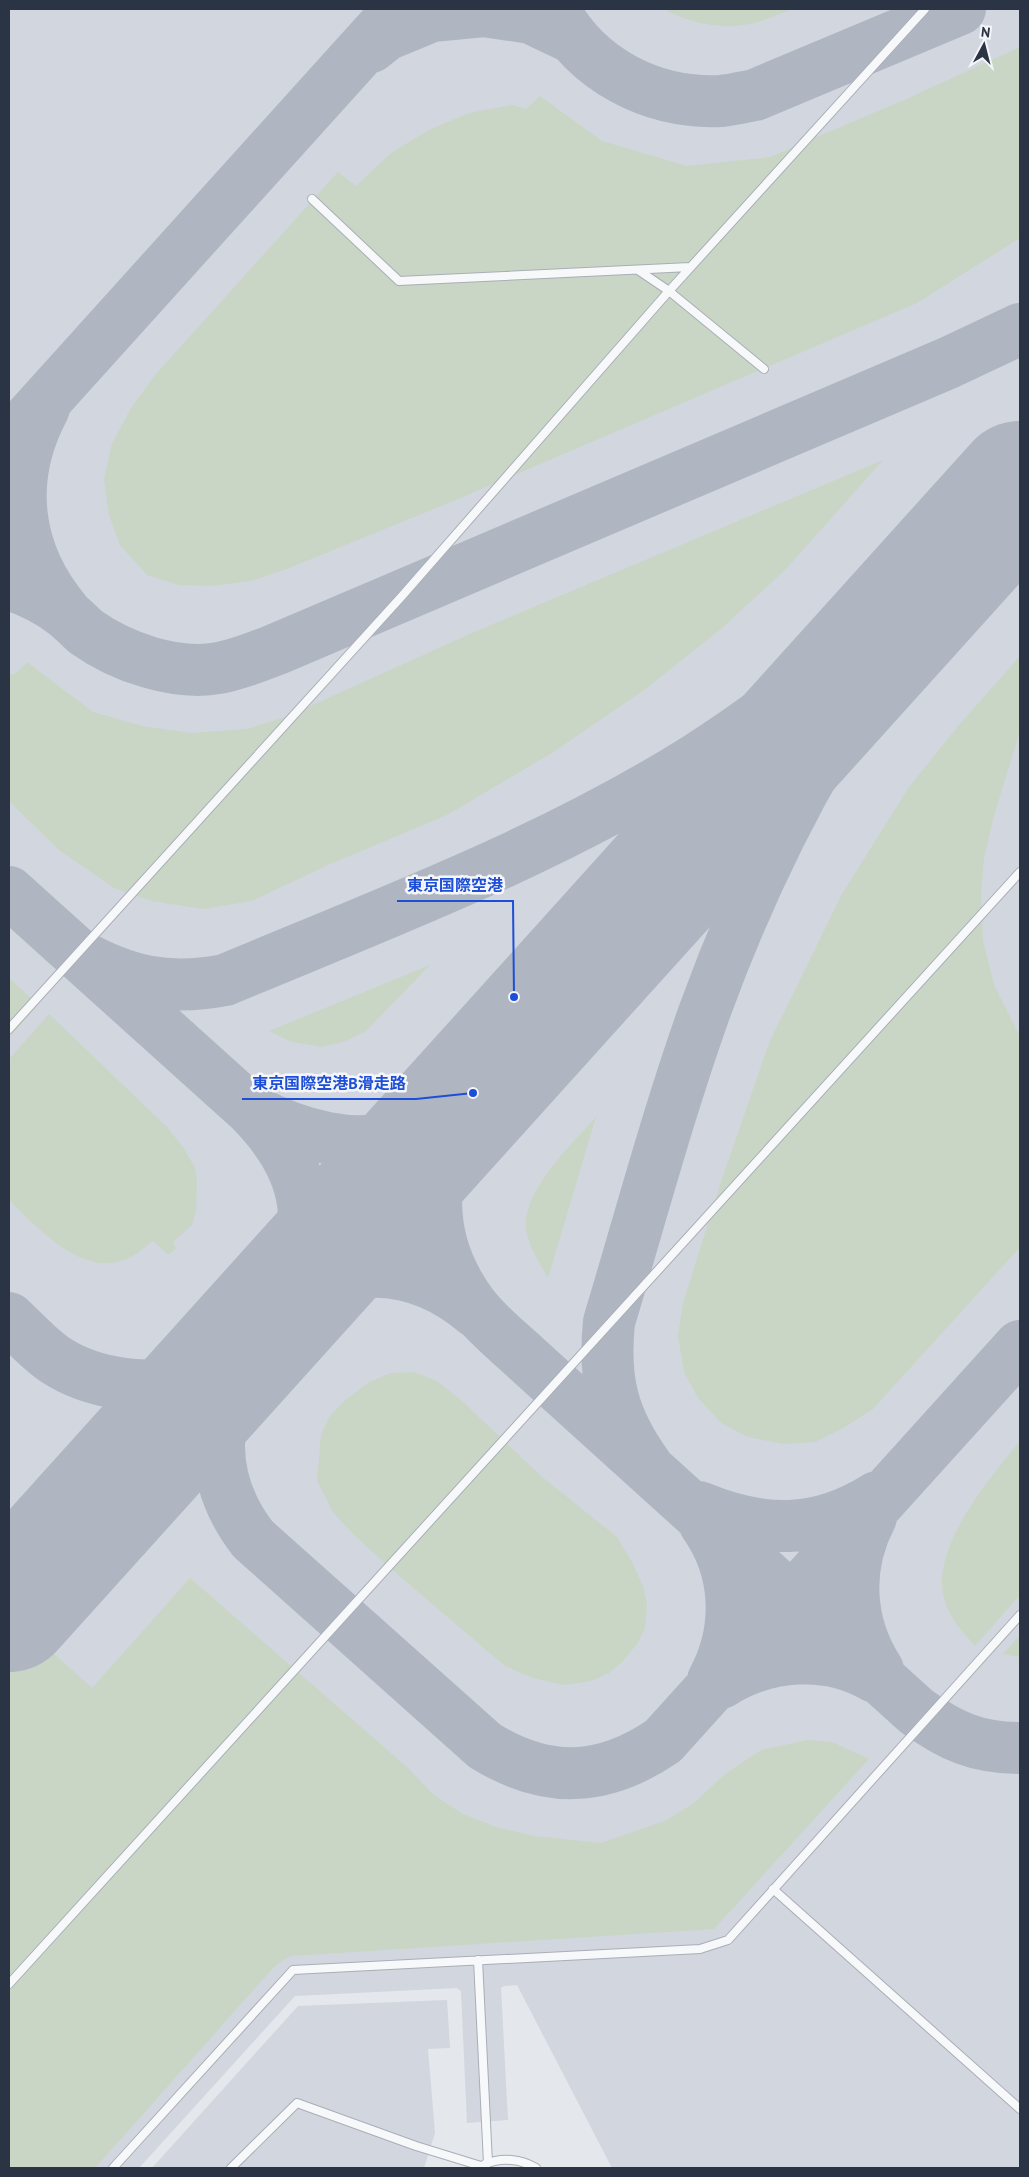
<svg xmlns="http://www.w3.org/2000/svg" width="1029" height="2177" viewBox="0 0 1029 2177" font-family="'PT Sans','Noto Sans JP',sans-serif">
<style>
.built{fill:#d2d6de}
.green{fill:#c9d6c5}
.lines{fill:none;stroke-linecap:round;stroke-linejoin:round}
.taxiway{stroke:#b0b6c1;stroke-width:52}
.runway{stroke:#b0b6c1;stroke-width:130}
.service-casing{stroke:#a9aeb7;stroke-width:10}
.service{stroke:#f7f8fa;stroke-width:8}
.leader{fill:none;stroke:#1d4ed8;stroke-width:2}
.callout-dot{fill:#1d4ed8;stroke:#f4f6f9;stroke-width:2}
.callout-label{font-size:16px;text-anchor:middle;font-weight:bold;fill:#1d4ed8;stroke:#f4f6f9;stroke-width:5;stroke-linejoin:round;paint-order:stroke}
</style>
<rect width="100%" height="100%" fill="#e4e7ec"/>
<path class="built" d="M 9,9 L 1020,9 L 1020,2168 L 612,2168 L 517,1985 L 504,1986 L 501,1988 L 508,2120 L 467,2123 L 461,1991 L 457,1988 L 295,1996 L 139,2168 L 9,2168 Z
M 447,2000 L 450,2048 L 428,2049 L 435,2133 L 424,2168 L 152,2168 L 298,2006 Z"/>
<path class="green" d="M 664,9 L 792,9 C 776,15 760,23 743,25 C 719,29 685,22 664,9 Z
M 1020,47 L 1020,238 L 917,303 L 451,502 L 289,568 L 251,581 L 210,586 L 179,585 L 147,575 L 120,545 L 109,515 L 104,479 L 112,444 L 131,408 L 155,375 L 338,172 L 356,186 L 391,153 L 429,130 L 469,113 L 512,105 L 526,109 L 540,96 L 602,141 L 687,166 L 770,157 L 904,100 Z
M 883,460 L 785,570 L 721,629 L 644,690 L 552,753 L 447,815 L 328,865 L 252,901 L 203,909 L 152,901 L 114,888 L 59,850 L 9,801 L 9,674 L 15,674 L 27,662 L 93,712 L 142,726 L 191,733 L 247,729 L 286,717 L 472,633 Z
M 1020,656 L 1020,731 L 993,819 L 984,859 L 981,894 L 983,941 L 994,985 L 1020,1037 L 1020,1247 L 873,1409 L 845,1427 L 815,1442 L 783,1444 L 748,1437 L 721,1423 L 698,1398 L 684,1372 L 678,1336 L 683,1303 L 721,1182 L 769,1043 L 842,894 L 909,787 L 959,725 Z
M 430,965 L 365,1032 L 343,1042 L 321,1047 L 292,1042 L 269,1031 Z
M 9,978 L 38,1005 L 9,1038 Z
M 49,1014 L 168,1128 L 183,1147 L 195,1168 L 197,1182 L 196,1210 L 192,1225 L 173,1242 L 176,1248 L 168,1255 L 153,1241 C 146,1246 139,1253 131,1257 C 85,1281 39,1229 9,1200 L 9,1059 Z
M 596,1117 L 548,1278 C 540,1263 528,1246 526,1229 C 522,1191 572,1144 596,1117 Z
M 414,1372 L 437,1381 L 461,1400 L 541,1476 L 617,1537 L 632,1562 L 643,1586 L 647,1605 L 645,1628 L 637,1644 L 622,1662 L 609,1673 L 591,1681 L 563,1685 L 533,1678 L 505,1666 L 389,1567 L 352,1533 L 333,1512 L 317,1481 L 321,1434 L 329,1417 L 342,1403 L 369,1382 L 391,1373 Z
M 1020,1441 L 1020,1595 L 975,1646 C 962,1631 947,1615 943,1594 C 934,1543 989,1479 1020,1441 Z
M 190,1578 L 408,1768 L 434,1795 L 463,1814 L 496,1827 L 534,1836 L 601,1843 L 667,1820 L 694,1803 L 725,1774 L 761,1750 L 808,1740 L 832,1742 L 869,1759 L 714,1929 L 291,1956 L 283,1960 L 273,1968 L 95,2168 L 9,2168 L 9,1613 L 92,1688 Z
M 1020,1635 L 1020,1657 L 1003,1654 Z"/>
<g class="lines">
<path class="taxiway" d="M 554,9 C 586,70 652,104 721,101 C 732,100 744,97 755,95 L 960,9
M 371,47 L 386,35 L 432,16 L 484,11 L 531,18 L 573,38
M 44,408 C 6,479 15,553 67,614
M 9,441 L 399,9
M 9,584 C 30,591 49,600 66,614 C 73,619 79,626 86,632 C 121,657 176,676 219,668 C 240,664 259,656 277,649 L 948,363 L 1020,329
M 9,892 L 251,1110 C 312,1172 320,1231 277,1308
M 77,954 C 127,982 168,991 225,980 C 385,913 548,852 695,760 C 793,698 881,621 968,544
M 473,1093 C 426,1160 422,1238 472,1305 C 487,1325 509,1342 527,1359 L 916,1711 C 950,1736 977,1748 1020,1748
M 252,1110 C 297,1135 357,1152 407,1133 C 430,1125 452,1108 472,1093
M 277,1308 C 341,1258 414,1260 476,1312
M 9,1318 C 23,1331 38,1348 54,1359 C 91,1384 150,1393 193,1378 C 210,1371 227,1360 242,1350
M 242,1350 C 214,1418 205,1477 253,1539 L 485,1746 C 547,1784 603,1782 663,1741 L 1020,1346
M 647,1466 C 613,1419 603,1381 609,1322 C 640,1219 668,1114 704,1013 C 755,872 826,734 916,614
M 699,1507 C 762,1533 817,1535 877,1497
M 871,1517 C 845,1567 848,1623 878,1670
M 705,1524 C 738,1571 740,1630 713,1680
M 721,1683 C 767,1654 827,1649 875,1677"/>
<path class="runway" d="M 9,1607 L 1020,486"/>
<defs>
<path id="service" d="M 312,199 L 399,281 L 690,267
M 638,270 L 669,291 L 764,369
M 9,1029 L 402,596 L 669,291 L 925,9
M 773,1889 L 1020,2109
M 478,1960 L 488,2163
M 9,1984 L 1020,872
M 485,2164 C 502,2157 521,2159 536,2168
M 113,2168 L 293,1970 L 700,1949 L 728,1940 L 1020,1615
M 231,2168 L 297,2103 L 416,2146 L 481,2166"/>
</defs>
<use href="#service" class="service-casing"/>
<use href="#service" class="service"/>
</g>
<path class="leader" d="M514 997L513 901H397M473 1093L416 1099H242"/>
<g class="callout-dot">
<circle cx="514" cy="997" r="5"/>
<circle cx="473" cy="1093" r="5"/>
</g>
<g class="callout-label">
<text x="455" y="891">東京国際空港</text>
<text x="329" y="1089">東京国際空港B滑走路</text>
</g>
<rect width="1029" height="2177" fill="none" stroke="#2b3445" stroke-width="20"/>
<g transform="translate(984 45) rotate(7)" stroke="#f4f6f9" stroke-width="4" paint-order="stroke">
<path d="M0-4L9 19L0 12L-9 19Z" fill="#2b3445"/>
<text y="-8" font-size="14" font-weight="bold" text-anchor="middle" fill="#2b3445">N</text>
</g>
</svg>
